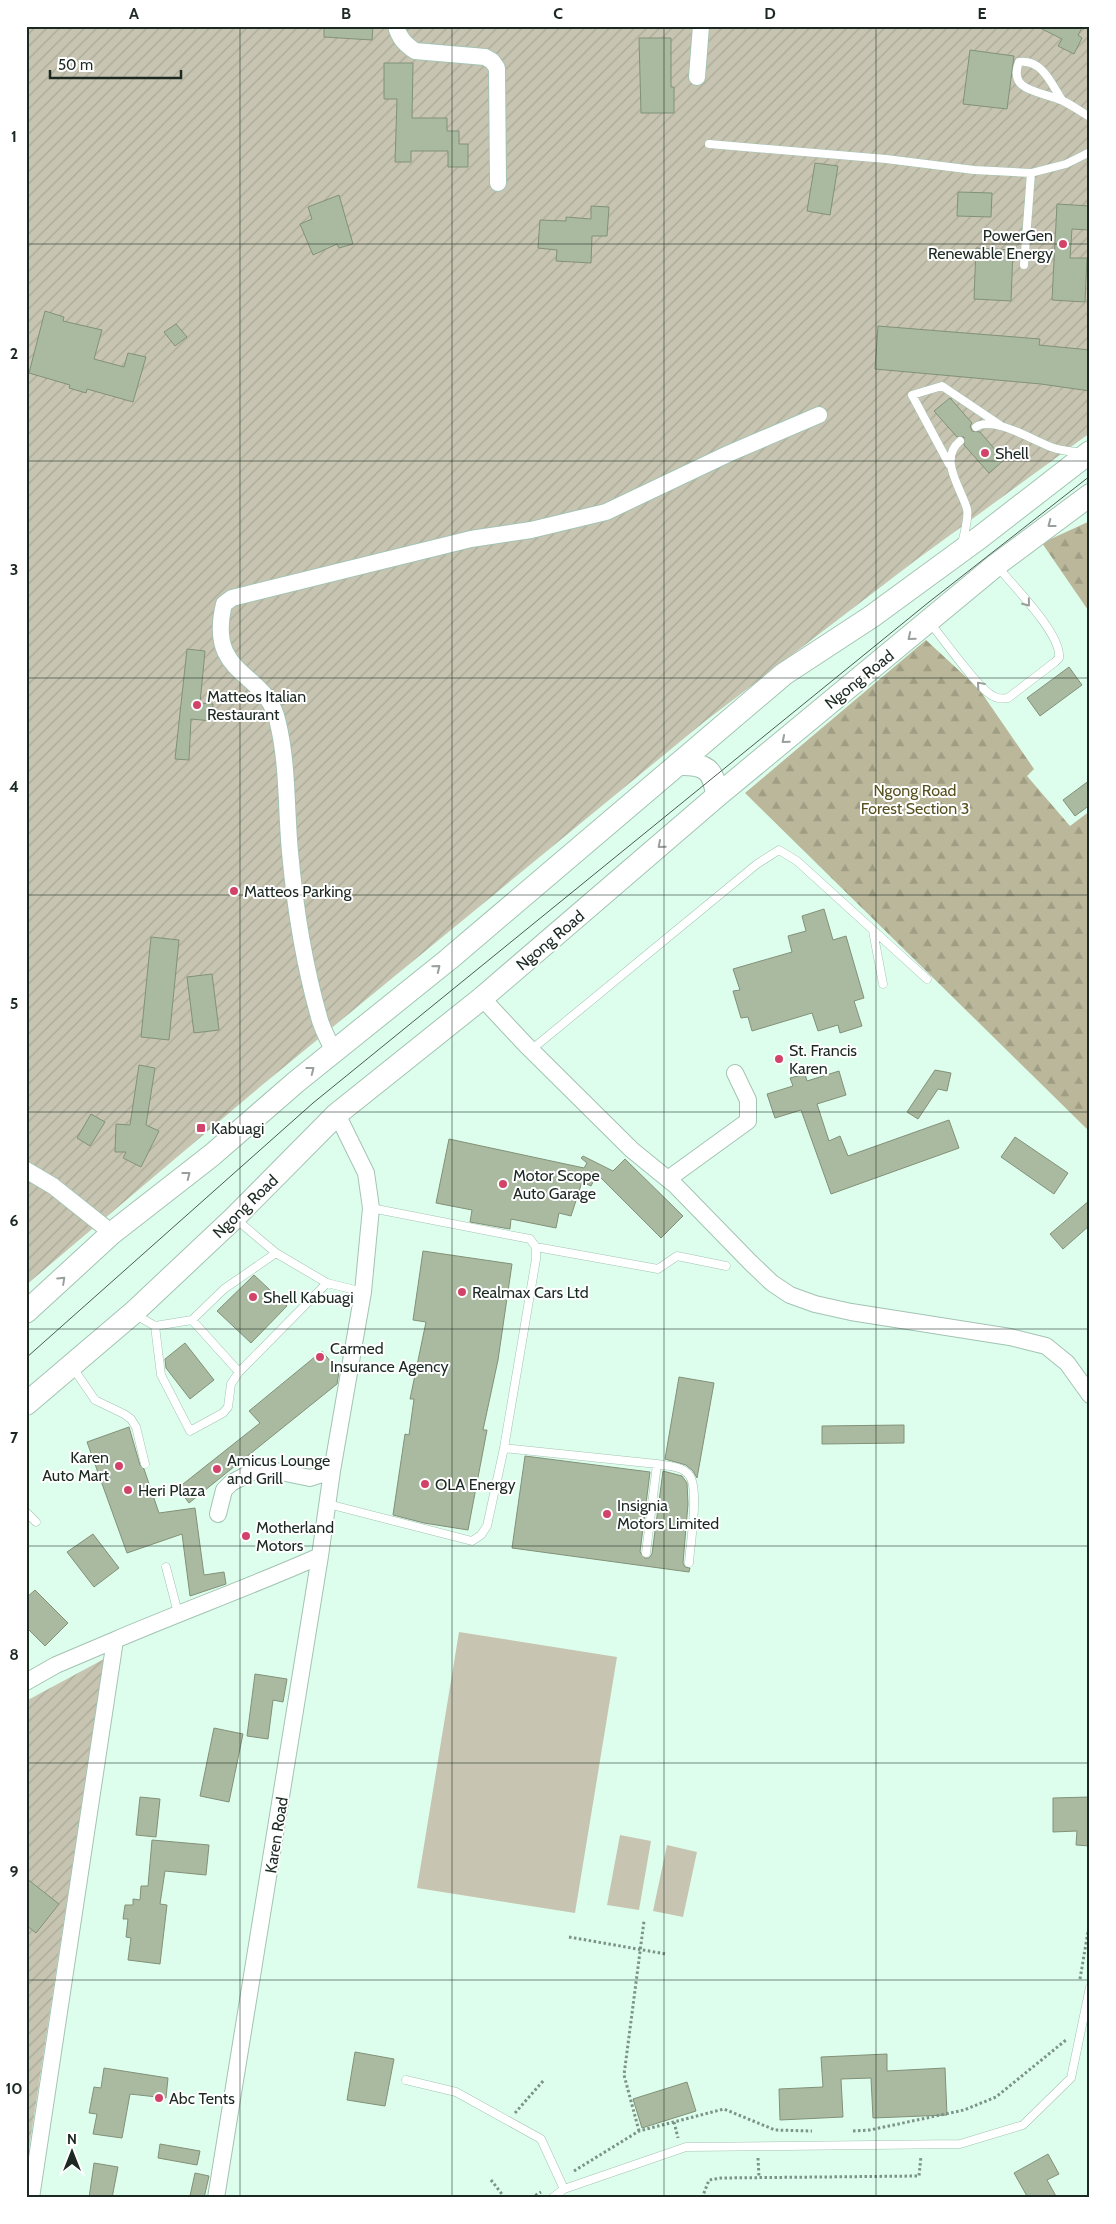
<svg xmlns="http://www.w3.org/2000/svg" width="1116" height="2224" viewBox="0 0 1116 2224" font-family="Cabin,sans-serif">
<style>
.green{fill:#c7c5b1}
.forest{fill:url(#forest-firs)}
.garden{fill:url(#garden-furrows)}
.building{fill:#aabaa0;stroke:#829178}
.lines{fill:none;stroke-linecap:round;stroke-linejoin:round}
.service-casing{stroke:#a3c3b3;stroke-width:9}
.minor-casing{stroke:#a3c3b3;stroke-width:18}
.secondary-casing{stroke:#a3c3b3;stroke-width:24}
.path{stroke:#7c9387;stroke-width:3;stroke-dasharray:2.5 2.5;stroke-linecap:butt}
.service{stroke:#fff;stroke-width:8}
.minor{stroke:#fff;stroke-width:16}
.secondary{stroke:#fff;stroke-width:22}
.tram{stroke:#4a5b53;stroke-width:1}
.oneway{stroke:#999f9c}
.grid{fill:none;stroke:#1c2923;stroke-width:1;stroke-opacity:0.55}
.poi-dot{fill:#d2436a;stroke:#fff;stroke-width:2}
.labels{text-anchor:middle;stroke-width:4;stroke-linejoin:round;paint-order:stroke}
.poi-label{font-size:16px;fill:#1c2923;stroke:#fff;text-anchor:start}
.street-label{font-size:16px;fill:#1c2923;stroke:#fff}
.park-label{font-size:16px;fill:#58511f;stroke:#fff}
.neatline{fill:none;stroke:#1c2923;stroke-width:2}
.grid-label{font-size:16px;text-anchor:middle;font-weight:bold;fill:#1c2923}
</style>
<defs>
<pattern id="forest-firs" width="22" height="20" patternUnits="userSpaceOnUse" patternTransform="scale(1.25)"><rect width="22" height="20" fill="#bab79a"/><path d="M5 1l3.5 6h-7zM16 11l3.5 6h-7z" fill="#9f9d84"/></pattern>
<pattern id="garden-furrows" width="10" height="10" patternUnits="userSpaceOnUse" patternTransform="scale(1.25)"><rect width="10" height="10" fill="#c7c5b1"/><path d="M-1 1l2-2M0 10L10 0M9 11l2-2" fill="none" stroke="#aaa998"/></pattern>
</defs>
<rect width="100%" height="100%" fill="#ddfeed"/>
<path class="green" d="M 459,1632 L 617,1657 L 575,1913 L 417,1888 Z
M 620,1835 L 651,1841 L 639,1910 L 607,1905 Z
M 667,1845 L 697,1852 L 683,1917 L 653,1911 Z"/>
<path class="forest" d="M 1090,521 L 1090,613 L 1042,543 Z
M 926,640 L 979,689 L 1034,769 L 1027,776 L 1070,826 L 1090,811 L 1090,1132 L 745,793 Z"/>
<path class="garden" d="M 26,26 L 1090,26 L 1090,433 L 916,560 L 704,722 L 261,1086 L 26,1285 Z
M 104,1659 L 26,2168 L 26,1701 Z"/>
<path class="building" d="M 324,26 L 373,26 L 372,40 L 324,37 Z
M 1036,26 L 1083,26 L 1078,35 L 1082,38 L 1074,54 L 1058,46 L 1062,39 Z
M 639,38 L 671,38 L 671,87 L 674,87 L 674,113 L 641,113 Z
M 970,50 L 1014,56 L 1007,109 L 963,104 Z
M 384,63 L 413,63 L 412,118 L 447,118 L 447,131 L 459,131 L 459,144 L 468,144 L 468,167 L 448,167 L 448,151 L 411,151 L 411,162 L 395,162 L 397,99 L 384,99 Z
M 815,163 L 838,166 L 830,215 L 807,211 Z
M 958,192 L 992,193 L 991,217 L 957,216 Z
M 339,195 L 353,244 L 339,248 L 337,244 L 313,255 L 300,224 L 312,219 L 308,207 Z
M 1057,204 L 1090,206 L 1090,230 L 1072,229 L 1070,258 L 1087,258 L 1085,302 L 1052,300 Z
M 591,206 L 609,207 L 607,236 L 592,236 L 591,263 L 556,261 L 557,250 L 538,248 L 540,220 L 566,221 L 566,217 L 591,219 Z
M 976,248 L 1013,250 L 1011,301 L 974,299 Z
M 45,311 L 64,317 L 63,321 L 102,330 L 94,359 L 124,367 L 128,353 L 146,357 L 133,402 L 87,389 L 86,393 L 69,388 L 70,385 L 29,373 Z
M 176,324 L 187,337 L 175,346 L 164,332 Z
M 878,326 L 1040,339 L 1039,345 L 1090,350 L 1090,391 L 1041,384 L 875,369 Z
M 950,398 L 972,423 L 970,426 L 972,431 L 980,432 L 1004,460 L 989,473 L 964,445 L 964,437 L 957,437 L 934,411 Z
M 187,649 L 205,651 L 200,703 L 213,704 L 212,721 L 191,719 L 189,760 L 175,759 Z
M 1069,667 L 1082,685 L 1040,716 L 1027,698 Z
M 1090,780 L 1090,805 L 1075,816 L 1063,800 Z
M 824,909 L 833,940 L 846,936 L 864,998 L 854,1001 L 862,1026 L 840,1033 L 838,1025 L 818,1031 L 812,1013 L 752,1031 L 748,1017 L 741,1018 L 733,991 L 740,990 L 733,969 L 792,952 L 788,936 L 806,931 L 802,916 Z
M 151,937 L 179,940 L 169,1040 L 141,1037 Z
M 212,974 L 219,1030 L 194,1033 L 187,977 Z
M 139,1065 L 155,1068 L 146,1125 L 159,1131 L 141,1167 L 123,1158 L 126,1152 L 115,1152 L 116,1124 L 130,1125 Z
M 935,1070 L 951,1073 L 947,1091 L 938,1089 L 918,1119 L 907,1112 Z
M 839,1071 L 846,1095 L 817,1104 L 829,1141 L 840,1136 L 848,1156 L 949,1120 L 959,1148 L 831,1194 L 801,1110 L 775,1118 L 767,1094 L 793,1086 L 790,1078 L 805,1074 L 807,1081 Z
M 91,1114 L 105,1122 L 90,1146 L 77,1138 Z
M 1015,1137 L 1068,1173 L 1054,1194 L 1001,1157 Z
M 449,1139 L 584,1168 L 587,1163 L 581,1158 L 583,1156 L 613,1171 L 625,1159 L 683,1216 L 661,1238 L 597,1174 L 591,1186 L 582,1182 L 571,1216 L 559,1213 L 556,1228 L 511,1219 L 510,1229 L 470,1222 L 472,1210 L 436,1203 Z
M 1090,1200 L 1090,1225 L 1063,1249 L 1050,1234 Z
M 423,1251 L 512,1264 L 498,1360 L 483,1430 L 487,1430 L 468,1530 L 424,1523 L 393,1515 L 405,1434 L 409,1435 L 414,1399 L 410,1399 L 426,1322 L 413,1320 Z
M 254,1275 L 287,1306 L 251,1343 L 217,1311 Z
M 185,1343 L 214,1380 L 190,1399 L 166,1368 L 165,1359 Z
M 322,1351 L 339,1372 L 337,1384 L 189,1503 L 178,1488 L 260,1423 L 249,1411 Z
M 679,1377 L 714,1383 L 697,1478 L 693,1471 L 686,1465 L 665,1459 Z
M 904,1425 L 904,1443 L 822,1444 L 822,1426 Z
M 129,1427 L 140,1465 L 144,1469 L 159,1513 L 195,1508 L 204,1575 L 224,1572 L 226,1584 L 190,1596 L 182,1534 L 127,1553 L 87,1442 Z
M 525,1456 L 650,1472 L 640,1552 L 645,1558 L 649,1558 L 652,1554 L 663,1471 L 682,1476 L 687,1483 L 688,1504 L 683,1563 L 685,1567 L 690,1568 L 689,1572 L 512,1548 Z
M 93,1534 L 119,1568 L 94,1587 L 67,1552 Z
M 35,1590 L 68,1623 L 45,1646 L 26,1627 L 26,1598 Z
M 255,1674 L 287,1679 L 283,1702 L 273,1700 L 268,1739 L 247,1736 Z
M 214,1728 L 243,1734 L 229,1802 L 200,1796 Z
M 140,1797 L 160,1799 L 156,1837 L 136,1835 Z
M 1090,1797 L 1090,1846 L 1076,1845 L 1077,1831 L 1053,1832 L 1053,1798 Z
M 152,1840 L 209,1845 L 206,1875 L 165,1871 L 160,1904 L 167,1905 L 160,1964 L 128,1960 L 131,1938 L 126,1937 L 128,1919 L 123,1919 L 125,1905 L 133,1905 L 133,1899 L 140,1900 L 141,1886 L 148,1886 Z
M 26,1878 L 59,1904 L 36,1933 L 26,1925 Z
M 355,2052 L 394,2059 L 385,2106 L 347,2100 Z
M 887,2054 L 887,2071 L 945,2068 L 947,2115 L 873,2118 L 871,2078 L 841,2079 L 843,2117 L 780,2120 L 779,2089 L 823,2087 L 821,2057 Z
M 104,2068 L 168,2078 L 166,2098 L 130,2094 L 122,2138 L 93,2134 L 97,2114 L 89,2113 L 94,2087 L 101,2088 Z
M 687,2082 L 696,2111 L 642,2128 L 633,2099 Z
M 160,2144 L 200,2151 L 197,2165 L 158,2158 Z
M 1048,2154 L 1059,2174 L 1047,2180 L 1057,2198 L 1028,2198 L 1014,2173 Z
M 94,2163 L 118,2167 L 112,2198 L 89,2198 Z
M 195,2173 L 209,2176 L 204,2198 L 190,2196 Z"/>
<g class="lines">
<defs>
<path id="service" d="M 1062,100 C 1051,83 1042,59 1019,62 C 1007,93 1043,91 1063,101 C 1072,105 1081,112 1090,117
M 709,144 L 886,159 L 974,170 L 1031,173 L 1066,164 L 1090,152
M 1024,265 L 1031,173
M 976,427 C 994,415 1035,442 1054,448 C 1062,451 1072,451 1081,453
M 960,441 C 938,459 961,488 967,509 C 969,518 964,534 962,544
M 949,464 L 912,395 L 942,386 L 1000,425
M 930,623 C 943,638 978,689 993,696 C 998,699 1003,699 1008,698 L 1055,662 L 1059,658 C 1062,634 1013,586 998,567
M 873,931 L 883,984
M 531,1050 L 757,864 L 779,850 L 797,861 L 927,979
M 536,1247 L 658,1269 L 677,1256 L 726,1266
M 276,1253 L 327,1283 L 363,1292
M 134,1314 L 155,1326 L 192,1320 L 224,1289 L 276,1253 L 237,1220
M 192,1320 L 239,1372
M 155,1326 L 161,1375 L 190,1431 L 223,1413 L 228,1407 L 231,1384 L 239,1372 L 327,1283
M 73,1368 L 95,1400 L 124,1414 L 131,1419 L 136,1427 L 145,1464
M 504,1448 L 657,1464 L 646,1553
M 657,1464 C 668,1466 682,1466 689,1475 C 700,1488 690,1545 689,1563
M 328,1504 L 472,1541 L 481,1535 L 487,1526 L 504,1448 L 536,1259 L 536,1247 L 530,1239 L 371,1208
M 26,1512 L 36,1522
M 166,1567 L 178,1613
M 406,2080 L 456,2092 L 541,2139 L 564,2189
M 552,2198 L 564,2189 L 686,2147 L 960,2144 L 1023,2125 L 1071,2078 L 1090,1987"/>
<path id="minor" d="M 396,26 C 399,38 405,44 415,51 L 485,57 L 492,61 L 497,68 L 498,183
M 697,77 L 701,26
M 482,998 L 525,1044 L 632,1150 L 675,1185 L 750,1262 L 772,1283 L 790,1295 L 815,1304 L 851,1312 L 1010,1337 L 1046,1346 L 1067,1363 L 1090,1395
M 334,1052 C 329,1041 322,1029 319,1017 C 304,964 295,907 290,852 C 286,810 288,765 278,723 C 267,669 206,679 224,604 L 232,598 L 471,539 L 531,530 L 606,512 L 730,453 L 819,415
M 26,1170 L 53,1186 L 112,1233
M 668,1179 L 748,1121 L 748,1100 L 735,1073
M 218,1514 L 224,1490 L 231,1483 L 254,1471 L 266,1469 L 310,1478 L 332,1471
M 26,1682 L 56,1665 L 115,1640
M 31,2198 L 115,1640 C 183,1611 252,1586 320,1556
M 216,2198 L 320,1556 L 332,1471 L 363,1292 L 371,1208 L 366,1173 L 337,1114"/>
<path id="secondary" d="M 678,764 C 705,763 714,769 717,796
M 26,1312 L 112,1233 L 212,1155 L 296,1082 L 449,959 L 784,674 L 871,617 L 979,538 L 1090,452
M 26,1404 L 133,1313 L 234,1218 L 337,1114 L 482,998 L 717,796 L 996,565 L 1090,495"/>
</defs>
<use href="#service" class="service-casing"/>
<use href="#minor" class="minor-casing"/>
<use href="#secondary" class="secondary-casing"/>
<path class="path" d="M 569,1937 L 666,1954
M 1080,1979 L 1090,1920
M 515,2113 L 544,2080
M 674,2122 L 678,2138
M 639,2131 L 624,2075 L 644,1921
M 853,2131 L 870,2130 L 964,2110 L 996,2097 L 1066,2040
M 758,2158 L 759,2177
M 574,2171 L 639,2131 L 724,2109 L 775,2130 L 812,2131
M 491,2180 L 505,2198
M 531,2198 L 541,2192
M 702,2198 L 709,2180 L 721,2178 L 919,2176 L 921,2156"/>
<use href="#service" class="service"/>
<use href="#minor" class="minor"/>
<use href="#secondary" class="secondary"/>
<path class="tram" d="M 26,1358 L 313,1103 L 929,602 L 1090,476"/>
</g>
<defs><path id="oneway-chevron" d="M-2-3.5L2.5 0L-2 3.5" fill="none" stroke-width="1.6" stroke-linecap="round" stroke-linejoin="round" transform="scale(1.25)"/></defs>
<g class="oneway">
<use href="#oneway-chevron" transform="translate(1051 524) rotate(143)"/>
<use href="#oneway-chevron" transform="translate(1027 603) rotate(51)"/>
<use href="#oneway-chevron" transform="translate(911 637) rotate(141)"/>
<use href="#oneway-chevron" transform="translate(980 685) rotate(-131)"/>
<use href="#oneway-chevron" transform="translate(785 740) rotate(140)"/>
<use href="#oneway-chevron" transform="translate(661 845) rotate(139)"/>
<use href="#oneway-chevron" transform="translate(437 968) rotate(-39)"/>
<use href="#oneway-chevron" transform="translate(311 1070) rotate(-38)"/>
<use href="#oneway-chevron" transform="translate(187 1175) rotate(-38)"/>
<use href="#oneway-chevron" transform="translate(62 1280) rotate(-43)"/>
</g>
<path class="grid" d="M 240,26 L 240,2198M 452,26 L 452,2198M 664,26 L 664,2198M 876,26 L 876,2198M 26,244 L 1090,244M 26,461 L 1090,461M 26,678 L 1090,678M 26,895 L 1090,895M 26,1112 L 1090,1112M 26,1329 L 1090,1329M 26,1546 L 1090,1546M 26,1763 L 1090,1763M 26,1980 L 1090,1980"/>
<g class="poi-dot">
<circle cx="1063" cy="244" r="5"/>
<circle cx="985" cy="453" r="5"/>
<circle cx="197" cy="705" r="5"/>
<circle cx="234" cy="891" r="5"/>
<circle cx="779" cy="1059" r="5"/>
<rect x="196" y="1123" width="10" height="10" rx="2.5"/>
<circle cx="503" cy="1184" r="5"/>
<circle cx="462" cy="1292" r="5"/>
<circle cx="253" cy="1297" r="5"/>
<circle cx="320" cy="1357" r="5"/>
<circle cx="119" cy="1466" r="5"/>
<circle cx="217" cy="1469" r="5"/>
<circle cx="425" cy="1484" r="5"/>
<circle cx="128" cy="1490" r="5"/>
<circle cx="607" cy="1514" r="5"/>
<circle cx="246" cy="1536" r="5"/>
<circle cx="159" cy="2098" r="5"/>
</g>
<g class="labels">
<g class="poi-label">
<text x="1053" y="241" text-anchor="end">PowerGen<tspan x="1053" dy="18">Renewable Energy</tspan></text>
<text x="995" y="459">Shell</text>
<text x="207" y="702">Matteos Italian<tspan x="207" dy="18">Restaurant</tspan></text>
<text x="244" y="897">Matteos Parking</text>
<text x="789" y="1056">St. Francis<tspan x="789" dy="18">Karen</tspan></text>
<text x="211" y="1134">Kabuagi</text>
<text x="513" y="1181">Motor Scope<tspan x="513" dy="18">Auto Garage</tspan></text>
<text x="472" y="1298">Realmax Cars Ltd</text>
<text x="263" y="1303">Shell Kabuagi</text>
<text x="330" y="1354">Carmed<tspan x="330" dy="18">Insurance Agency</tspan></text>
<text x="109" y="1463" text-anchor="end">Karen<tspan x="109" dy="18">Auto Mart</tspan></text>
<text x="227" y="1466">Amicus Lounge<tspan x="227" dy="18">and Grill</tspan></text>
<text x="435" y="1490">OLA Energy</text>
<text x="138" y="1496">Heri Plaza</text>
<text x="617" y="1511">Insignia<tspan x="617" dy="18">Motors Limited</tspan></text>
<text x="256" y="1533">Motherland<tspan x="256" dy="18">Motors</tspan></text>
<text x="169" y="2104">Abc Tents</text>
</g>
<g class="street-label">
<text transform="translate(859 679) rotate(-39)" y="6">Ngong Road</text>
<text transform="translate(550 940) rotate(-40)" y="6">Ngong Road</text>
<text transform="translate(245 1206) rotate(-44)" y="6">Ngong Road</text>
<text transform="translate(276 1835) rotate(-81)" y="6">Karen Road</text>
</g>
<g class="park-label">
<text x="915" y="796">Ngong Road<tspan x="915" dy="18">Forest Section 3</tspan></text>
</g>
</g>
<rect width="1116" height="2224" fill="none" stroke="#ffffff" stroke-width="55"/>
<g transform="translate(72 2152)" stroke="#ffffff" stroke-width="4" paint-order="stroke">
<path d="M0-4L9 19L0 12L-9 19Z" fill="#1c2923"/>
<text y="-8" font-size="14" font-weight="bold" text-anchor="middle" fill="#1c2923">N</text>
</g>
<path d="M50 70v8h131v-8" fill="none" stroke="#1c2923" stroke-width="2.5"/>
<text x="58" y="70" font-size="15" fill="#1c2923" stroke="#ffffff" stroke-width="4" paint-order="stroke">50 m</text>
<rect x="28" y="28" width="1060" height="2168" class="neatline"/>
<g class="grid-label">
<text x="134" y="19">A</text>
<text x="346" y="19">B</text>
<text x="558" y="19">C</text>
<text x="770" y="19">D</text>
<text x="982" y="19">E</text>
<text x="14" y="142">1</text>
<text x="14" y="359">2</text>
<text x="14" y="575">3</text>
<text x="14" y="792">4</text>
<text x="14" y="1009">5</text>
<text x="14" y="1226">6</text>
<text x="14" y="1443">7</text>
<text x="14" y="1660">8</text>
<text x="14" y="1877">9</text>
<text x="14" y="2094">10</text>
</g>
</svg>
